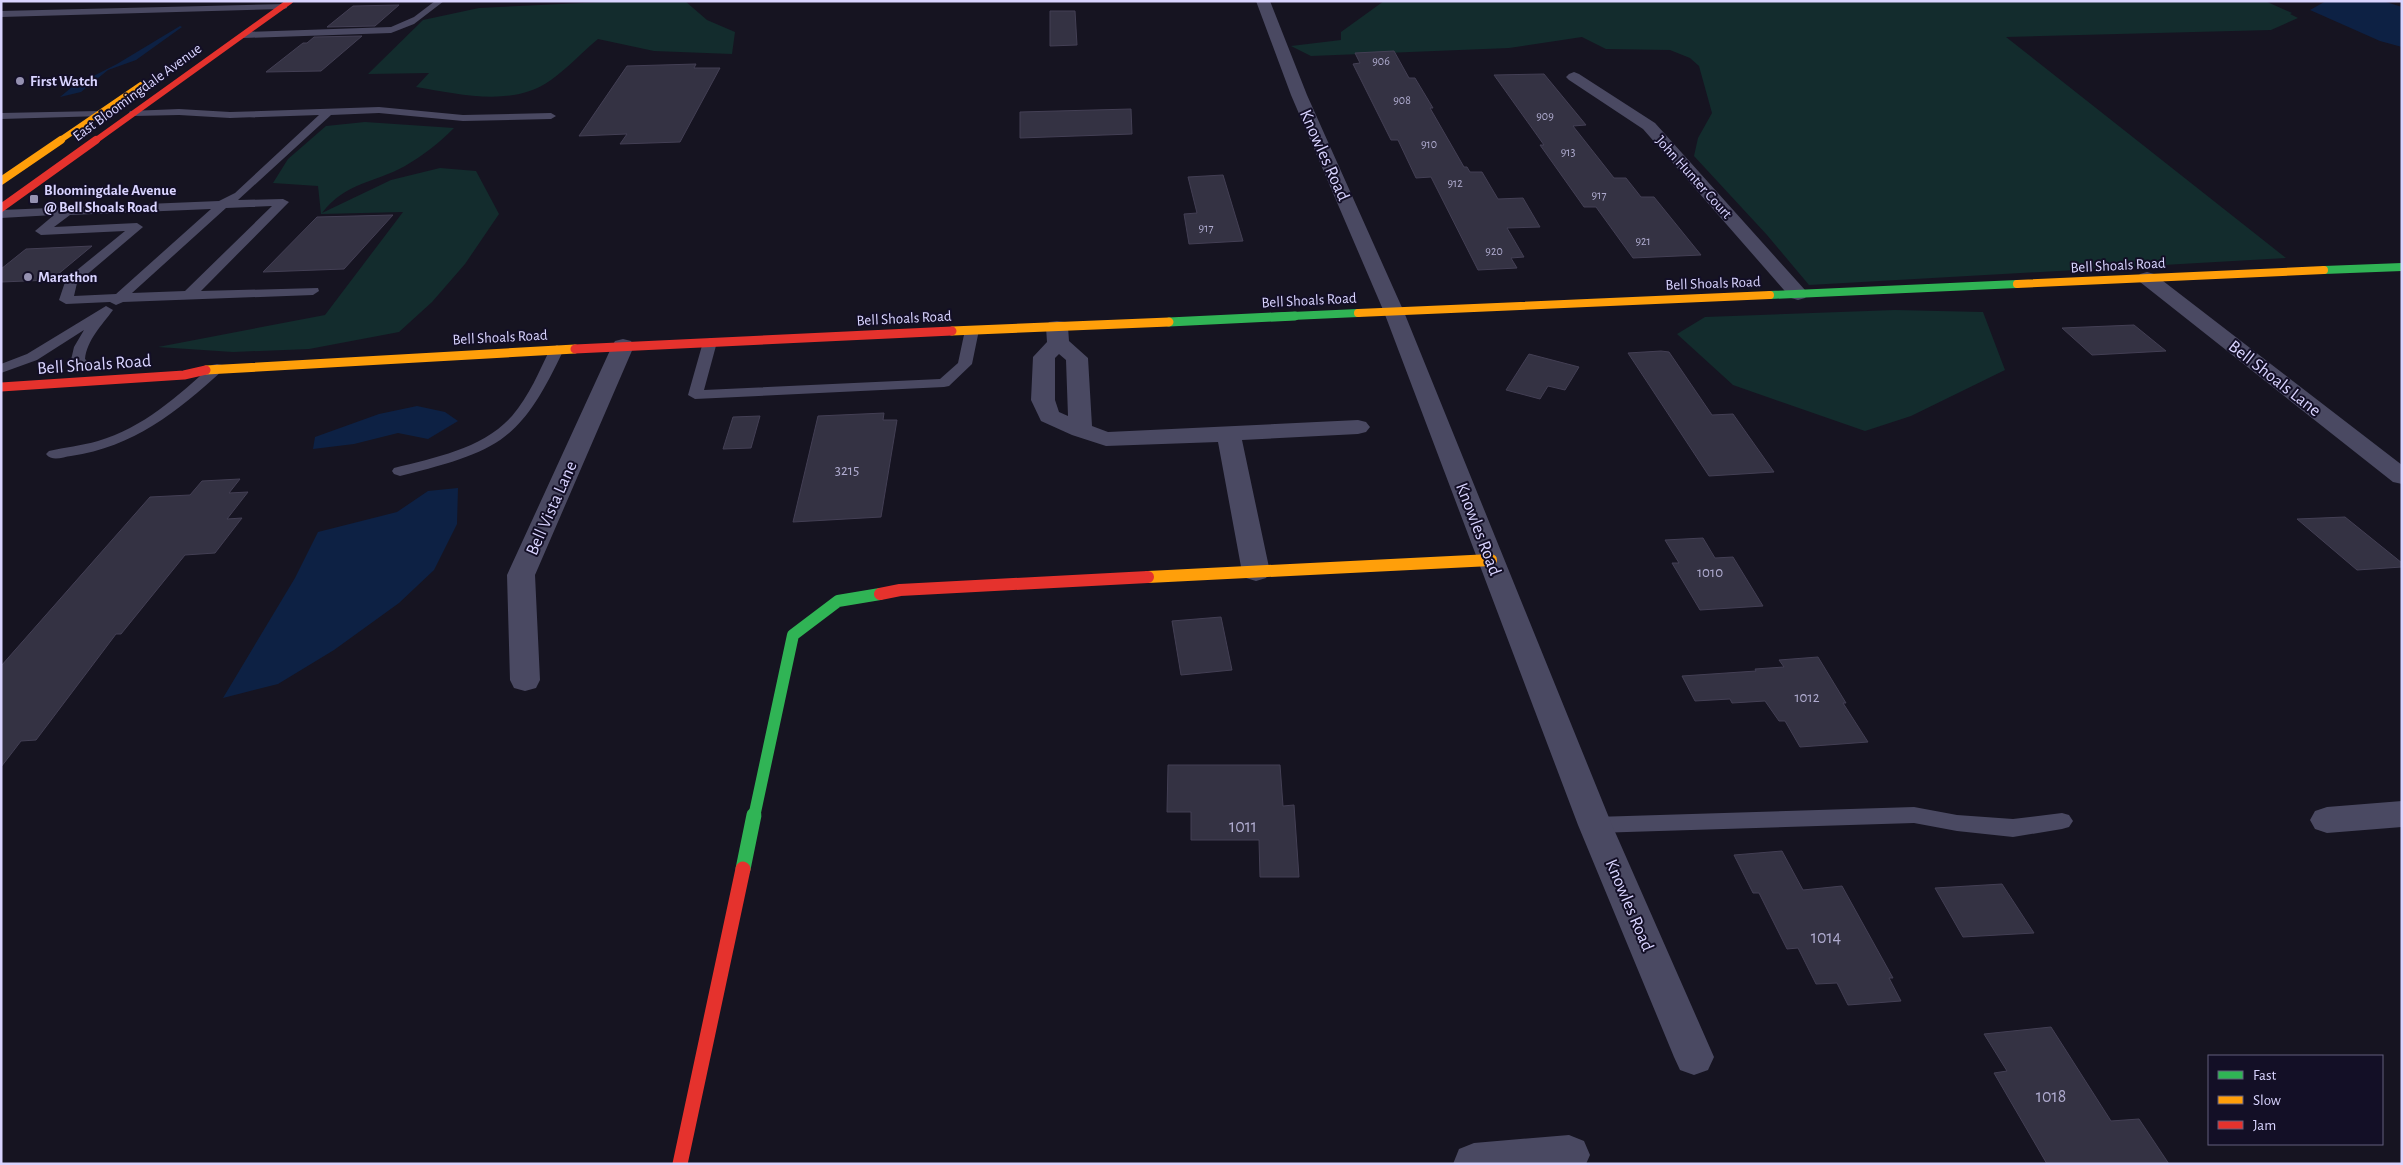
<svg xmlns="http://www.w3.org/2000/svg" width="2403" height="1165" viewBox="0 0 2403 1165" font-family="'Alegreya Sans',sans-serif">
<style>
.green{fill:#132c2d}
.water{fill:#0d2144}
.building{fill:#343243;stroke:#433f54}
.lines{fill:none;stroke-linecap:round;stroke-linejoin:round}
.lane{fill:#4a4962;fill-rule:evenodd}
.street{fill:#4a4962;fill-rule:evenodd}
.fast-far3{stroke:#30b455;stroke-width:8}
.fast-far2{stroke:#30b455;stroke-width:9}
.fast-far1{stroke:#30b455;stroke-width:12}
.fast{stroke:#30b455;stroke-width:15}
.slow-far3{stroke:#ff9f0a;stroke-width:6}
.slow-far2{stroke:#ff9f0a;stroke-width:8}
.slow-far1{stroke:#ff9f0a;stroke-width:9}
.slow{stroke:#ff9f0a;stroke-width:12}
.jam-far4{stroke:#e5322d;stroke-width:6}
.jam-far3{stroke:#e5322d;stroke-width:8}
.jam-far2{stroke:#e5322d;stroke-width:9}
.jam-far1{stroke:#e5322d;stroke-width:12}
.jam{stroke:#e5322d;stroke-width:15}
.poi-dot{fill:#9591b1;stroke:#130f26;stroke-width:2}
.labels{text-anchor:middle;stroke-width:4;stroke-linejoin:round;paint-order:stroke}
.far-number-label{font-size:12px;fill:#b0acd0}
.far-poi-label{font-size:15px;font-weight:bold;fill:#d9d4ff;stroke:#130f26;text-anchor:start}
.far-street-label{font-size:15px;fill:#d9d4ff;stroke:#130f26}
.number-label{font-size:15px;fill:#b0acd0}
.street-label{font-size:18px;fill:#d9d4ff;stroke:#130f26}
.near-number-label{font-size:18px;fill:#b0acd0}
</style>
<rect width="100%" height="100%" fill="#161421"/>
<path class="green" d="M 625,1 L 685,1 L 707,20 L 735,32 L 732,54 L 654,51 L 598,39 C 582,52 568,68 551,80 C 512,108 460,94 416,87 L 429,73 L 368,74 L 423,20 L 479,8 Z
M 1384,1 L 2265,1 L 2292,13 L 2290,14 L 2298,18 L 2271,30 L 2006,37 L 2286,258 L 1809,285 L 1767,235 L 1694,156 L 1698,138 L 1712,113 L 1699,66 L 1690,58 L 1670,50 L 1606,49 L 1582,37 L 1509,48 L 1311,56 L 1291,46 L 1341,40 L 1341,32 Z
M 365,122 L 454,128 C 439,143 424,155 405,166 C 374,183 346,182 322,213 L 391,180 L 440,168 L 476,171 L 499,214 L 465,264 L 432,302 L 399,332 L 309,349 L 233,352 L 158,347 L 325,315 L 403,212 L 321,214 L 318,186 L 273,183 L 288,159 L 326,126 Z
M 1895,310 L 1983,312 L 2005,370 L 1911,416 L 1865,431 L 1733,385 L 1677,334 L 1705,317 Z"/>
<path class="water" d="M 2326,1 L 2383,1 L 2402,7 L 2402,47 L 2380,41 L 2310,10 Z
M 180,26 L 182,27 L 136,60 L 108,70 L 81,92 L 60,97 L 72,87 L 117,64 Z
M 417,406 L 445,412 L 458,421 L 428,439 L 398,433 L 354,444 L 313,449 L 315,437 L 379,414 Z
M 458,488 L 457,524 L 434,570 L 399,603 L 334,650 L 278,684 L 223,698 L 295,578 L 318,532 L 397,512 L 428,491 Z"/>
<path class="building" d="M 399,5 L 375,26 L 327,27 L 353,6 Z
M 1050,11 L 1075,11 L 1077,45 L 1050,46 Z
M 362,36 L 321,71 L 266,72 L 303,43 L 307,43 L 314,37 Z
M 1394,51 L 1409,78 L 1415,78 L 1433,108 L 1430,108 L 1464,167 L 1467,167 L 1470,172 L 1482,172 L 1498,199 L 1523,198 L 1540,227 L 1507,228 L 1524,257 L 1511,258 L 1517,268 L 1478,270 L 1431,177 L 1416,178 L 1398,140 L 1391,140 L 1353,64 L 1360,63 L 1355,53 Z
M 696,64 L 694,68 L 720,68 L 680,142 L 620,144 L 627,134 L 579,136 L 627,66 Z
M 1544,74 L 1586,125 L 1573,126 L 1614,178 L 1626,178 L 1641,197 L 1654,197 L 1701,255 L 1633,258 L 1596,207 L 1584,207 L 1540,145 L 1544,145 L 1494,75 Z
M 1131,109 L 1132,134 L 1020,138 L 1020,112 Z
M 1223,175 L 1243,241 L 1189,244 L 1184,214 L 1197,213 L 1188,177 Z
M 393,215 L 344,269 L 263,272 L 317,217 Z
M 92,246 L 51,280 L 1,282 L 1,269 L 26,249 Z
M 2134,325 L 2166,351 L 2092,355 L 2062,328 Z
M 1661,351 L 1669,352 L 1712,415 L 1733,414 L 1774,472 L 1709,476 L 1628,353 Z
M 1529,354 L 1579,367 L 1565,390 L 1548,386 L 1540,399 L 1506,390 Z
M 884,413 L 883,420 L 897,420 L 881,517 L 793,522 L 818,416 Z
M 760,416 L 751,448 L 723,449 L 733,417 Z
M 240,479 L 229,493 L 248,492 L 227,519 L 242,518 L 215,553 L 185,555 L 121,634 L 116,634 L 36,740 L 21,741 L 1,767 L 1,666 L 150,497 L 190,495 L 202,481 Z
M 2345,517 L 2402,563 L 2402,567 L 2357,570 L 2297,519 Z
M 1703,538 L 1715,558 L 1733,557 L 1763,606 L 1700,610 L 1672,563 L 1679,563 L 1665,540 Z
M 1221,617 L 1232,670 L 1181,675 L 1172,621 Z
M 1818,657 L 1846,703 L 1843,703 L 1868,742 L 1800,747 L 1785,721 L 1779,721 L 1765,701 L 1732,703 L 1730,699 L 1695,701 L 1682,676 L 1756,671 L 1755,669 L 1784,667 L 1779,660 Z
M 1168,765 L 1280,765 L 1283,806 L 1294,805 L 1299,877 L 1260,877 L 1259,840 L 1191,840 L 1191,812 L 1167,812 Z
M 1782,851 L 1803,890 L 1842,886 L 1893,978 L 1889,978 L 1901,1001 L 1848,1005 L 1837,983 L 1816,984 L 1798,948 L 1787,949 L 1759,893 L 1753,893 L 1734,855 Z
M 2002,884 L 2034,933 L 1963,937 L 1935,888 Z
M 2051,1027 L 2111,1121 L 2139,1119 L 2169,1164 L 2047,1164 L 1994,1073 L 2007,1071 L 1984,1034 Z"/>
<g class="lines">
<path class="lane" d="M 435,1 L 444,1 L 414,24 L 391,33 L 244,38 L 239,35 L 244,32 L 391,27 L 414,17 Z
M 287,4 L 287,8 L 284,9 L 1,17 L 1,11 Z
M 379,107 L 463,115 L 551,113 L 556,116 L 551,119 L 463,121 L 379,113 L 331,115 L 238,200 L 283,199 L 289,202 L 201,291 L 318,288 L 319,291 L 313,295 L 123,302 L 116,305 L 110,302 L 66,304 L 59,300 L 66,279 L 125,231 L 41,235 L 35,231 L 54,215 L 1,218 L 1,210 L 219,201 L 235,193 L 319,115 L 230,118 L 179,115 L 134,116 L 129,113 L 130,111 L 179,109 L 230,112 ZM 272,206 L 185,291 L 132,293 L 226,208 ZM 211,209 L 116,294 L 74,296 L 77,283 L 143,227 L 137,223 L 54,227 L 70,215 Z
M 99,111 L 103,112 L 103,116 L 1,119 L 1,113 Z
M 106,306 L 113,310 C 102,325 87,340 85,359 L 94,368 L 92,371 L 82,371 L 71,360 L 74,347 L 84,330 L 37,360 L 1,373 L 1,364 L 27,354 Z
M 972,326 L 979,330 L 972,364 L 949,386 L 944,387 L 695,399 L 688,395 L 703,342 L 710,338 L 717,342 L 704,390 L 940,379 L 958,363 L 965,330 Z
M 557,345 L 564,349 C 520,443 498,451 400,476 L 394,474 L 392,471 L 394,468 C 436,457 482,449 512,416 C 529,396 539,372 550,349 Z
M 217,364 L 222,365 L 224,368 L 222,371 C 177,412 133,447 71,456 C 63,457 52,462 46,454 L 49,451 C 65,447 81,446 98,441 C 143,428 178,396 212,365 Z
M 1914,807 L 1957,815 L 2013,819 L 2062,813 L 2069,815 L 2073,821 L 2069,827 L 2062,829 L 2013,837 L 1957,831 L 1914,823 L 1595,833 L 1587,831 L 1584,825 L 1587,819 L 1595,817 Z"/>
<path class="street" d="M 1256,1 L 1270,1 L 1307,95 L 1404,312 L 1612,825 L 1714,1057 L 1708,1070 L 1694,1075 L 1680,1070 L 1674,1057 L 1578,825 L 1384,312 L 1291,95 Z
M 1574,72 L 1579,74 L 1655,123 L 1805,290 L 1808,294 L 1805,298 L 1798,300 L 1791,298 L 1643,129 L 1569,80 L 1566,77 L 1569,74 Z
M 2147,272 L 2154,274 L 2402,465 L 2402,484 L 2393,482 L 2140,282 L 2137,278 L 2140,274 Z
M 1057,321 L 1065,322 L 1068,327 L 1069,341 L 1088,358 L 1092,426 L 1108,432 L 1358,420 L 1366,422 L 1370,427 L 1366,432 L 1358,434 L 1242,440 L 1270,572 L 1266,578 L 1256,581 L 1246,578 L 1242,572 L 1218,442 L 1106,446 L 1072,435 L 1041,421 L 1031,400 L 1033,357 L 1047,342 L 1046,327 L 1049,322 ZM 1059,354 L 1066,360 L 1068,416 L 1059,412 L 1055,400 L 1055,358 Z
M 623,339 L 631,341 L 634,346 L 535,575 L 540,680 L 536,688 L 525,691 L 514,688 L 510,680 L 507,575 L 612,346 L 615,341 Z
M 2402,801 L 2402,827 L 2327,833 L 2315,829 L 2310,820 L 2315,811 L 2327,807 Z
M 1569,1135 L 1584,1141 L 1590,1155 L 1586,1164 L 1453,1164 L 1459,1149 L 1474,1143 Z"/>
<path class="fast-far3" d="M 2324,270 L 2402,267
M 1770,295 L 2017,284
M 1269,317 L 1358,313"/>
<path class="fast-far2" d="M 1169,322 L 1295,316"/>
<path class="fast-far1" d="M 754,817 L 793,635 L 838,601 L 880,594"/>
<path class="fast" d="M 743,869 L 754,815"/>
<path class="slow-far3" d="M 59,141 L 141,85"/>
<path class="slow-far2" d="M 1,181 L 61,140
M 2017,284 L 2324,270
M 1358,313 L 1770,295"/>
<path class="slow-far1" d="M 952,331 L 1169,322
M 206,370 L 575,349"/>
<path class="slow" d="M 1148,577 L 1491,560"/>
<path class="jam-far4" d="M 95,141 L 290,1"/>
<path class="jam-far3" d="M 1,208 L 96,140"/>
<path class="jam-far2" d="M 575,349 L 952,331
M 1,387 L 184,375 L 206,370"/>
<path class="jam-far1" d="M 880,594 L 900,590 L 1148,577"/>
<path class="jam" d="M 680,1164 L 743,869"/>
</g>
<g class="poi-dot">
<circle cx="20" cy="81" r="5"/>
<rect x="29" y="194" width="10" height="10" rx="2.5"/>
<circle cx="28" cy="277" r="5"/>
</g>
<g class="labels">
<g class="far-number-label">
<text x="1381" y="65">906</text>
<text x="1402" y="104">908</text>
<text x="1545" y="120">909</text>
<text x="1429" y="148">910</text>
<text x="1568" y="156">913</text>
<text x="1455" y="187">912</text>
<text x="1599" y="199">917</text>
<text x="1206" y="232">917</text>
<text x="1643" y="245">921</text>
<text x="1494" y="255">920</text>
</g>
<g class="far-poi-label">
<text x="30" y="86">First Watch</text>
<text x="44" y="195">Bloomingdale Avenue<tspan x="44" dy="17">@ Bell Shoals Road</tspan></text>
<text x="38" y="282">Marathon</text>
</g>
<g class="far-street-label">
<text transform="translate(137 92) rotate(-36)" y="5">East Bloomingdale Avenue</text>
<text transform="translate(1694 177) rotate(48)" y="5">John Hunter Court</text>
<text transform="translate(2118 265) rotate(-3)" y="5">Bell Shoals Road</text>
<text transform="translate(1713 283) rotate(-2)" y="5">Bell Shoals Road</text>
<text transform="translate(1309 300) rotate(-3)" y="5">Bell Shoals Road</text>
<text transform="translate(904 318) rotate(-3)" y="5">Bell Shoals Road</text>
<text transform="translate(500 337) rotate(-3)" y="5">Bell Shoals Road</text>
</g>
<g class="number-label">
<text x="847" y="475">3215</text>
<text x="1710" y="577">1010</text>
<text x="1807" y="702">1012</text>
</g>
<g class="street-label">
<text transform="translate(1325 155) rotate(66)" y="6">Knowles Road</text>
<text transform="translate(94 364) rotate(-4)" y="6">Bell Shoals Road</text>
<text transform="translate(2275 378) rotate(38)" y="6">Bell Shoals Lane</text>
<text transform="translate(551 508) rotate(-66)" y="6">Bell Vista Lane</text>
<text transform="translate(1479 529) rotate(69)" y="6">Knowles Road</text>
<text transform="translate(1630 905) rotate(67)" y="6">Knowles Road</text>
</g>
<g class="near-number-label">
<text x="1243" y="832">1011</text>
<text x="1826" y="943">1014</text>
<text x="2051" y="1102">1018</text>
</g>
</g>
<rect width="2403" height="1165" fill="none" stroke="#d9d4ff" stroke-width="5"/>
<rect x="2208" y="1055" width="175" height="90" fill="#130f26" stroke="#625e7d"/>
<rect x="2218" y="1071" width="25" height="8" fill="#30b455" stroke="#625e7d"/>
<text x="2253" y="1080" font-size="15" fill="#d9d4ff">Fast</text>
<rect x="2218" y="1096" width="25" height="8" fill="#ff9f0a" stroke="#625e7d"/>
<text x="2253" y="1105" font-size="15" fill="#d9d4ff">Slow</text>
<rect x="2218" y="1121" width="25" height="8" fill="#e5322d" stroke="#625e7d"/>
<text x="2253" y="1130" font-size="15" fill="#d9d4ff">Jam</text>
</svg>
